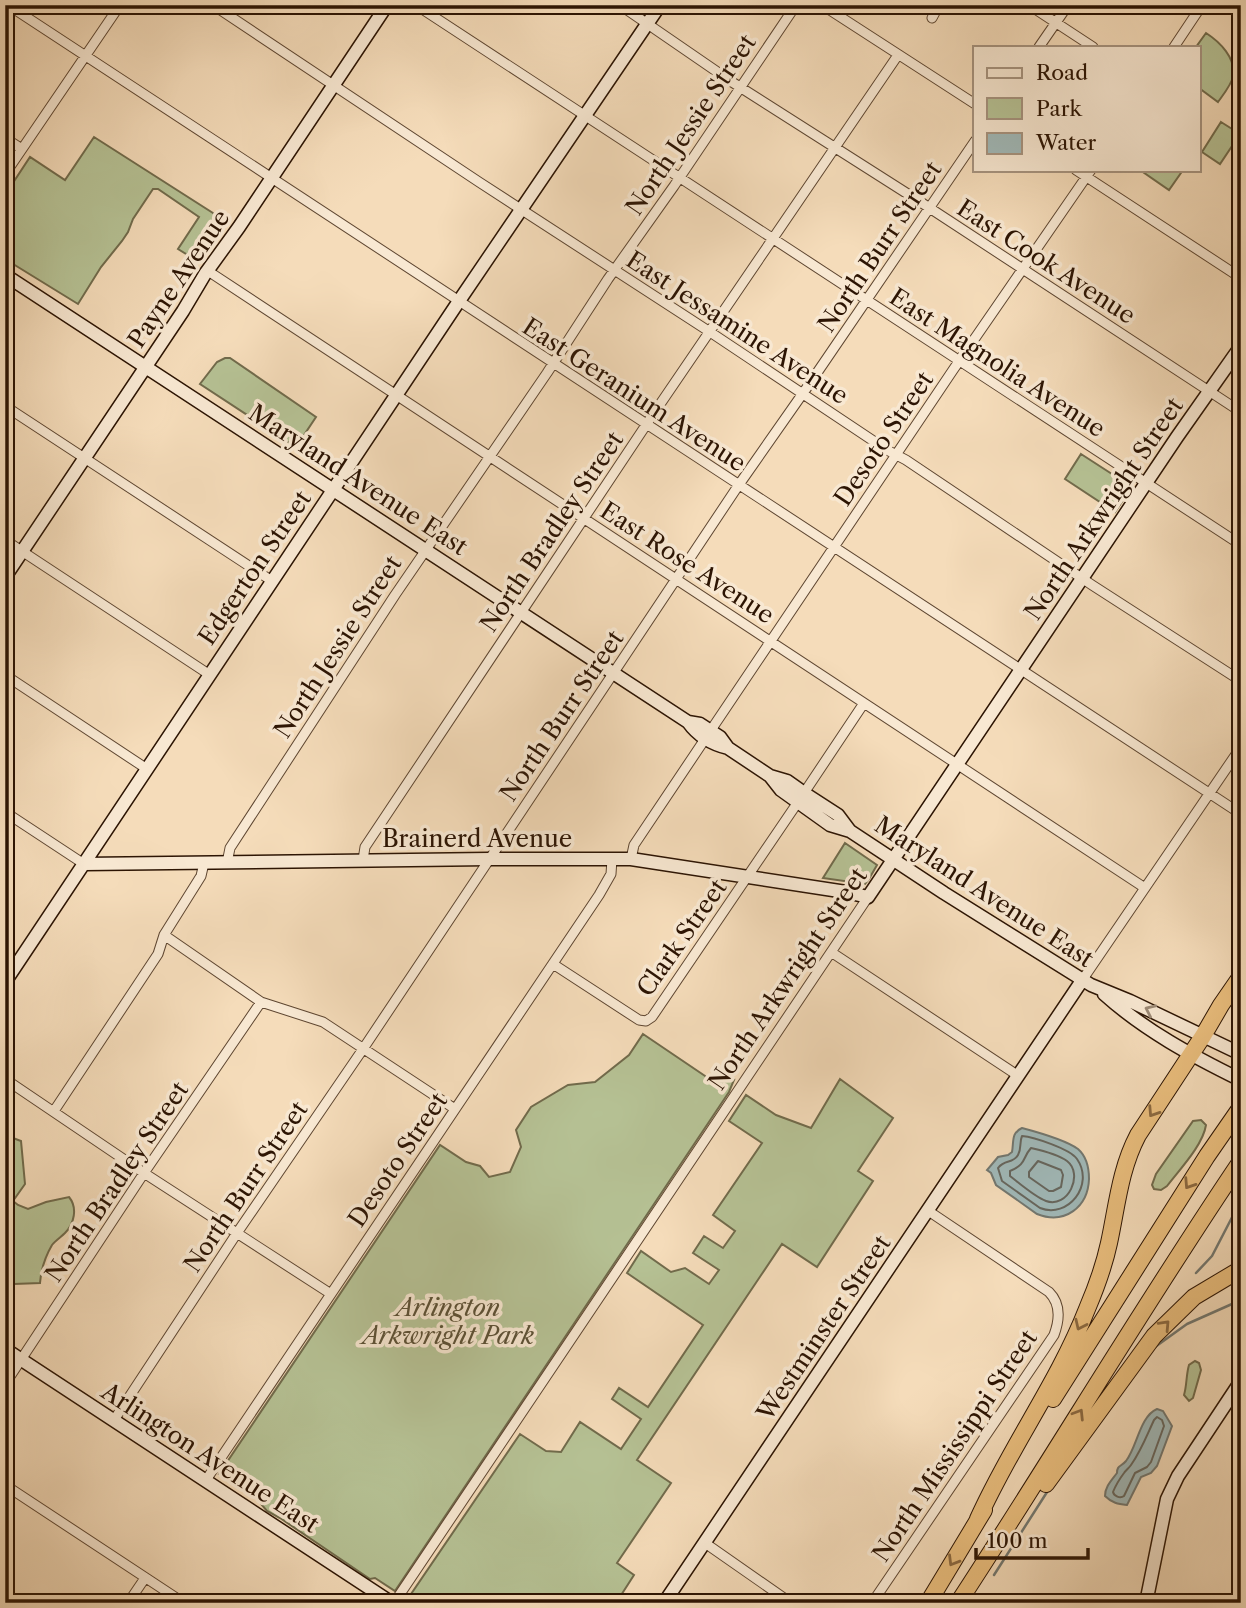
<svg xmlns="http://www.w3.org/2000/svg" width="1246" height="1608" viewBox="0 0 1246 1608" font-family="'Libre Caslon Text',serif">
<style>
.green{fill:#b6c295;stroke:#716b4c;stroke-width:2}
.water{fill:#a0b9b9;stroke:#727770;stroke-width:2}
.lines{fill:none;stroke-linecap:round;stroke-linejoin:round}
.shore{stroke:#66665e;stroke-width:2}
.stream{stroke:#727770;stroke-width:2.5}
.street-casing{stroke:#5e4631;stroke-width:11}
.secondary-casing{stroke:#2c1403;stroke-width:15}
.highway-casing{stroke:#2c1403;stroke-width:18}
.street{stroke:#f8e8d2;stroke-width:9}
.secondary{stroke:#f8e8d2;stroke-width:12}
.highway{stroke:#eabe7d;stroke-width:16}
.oneway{stroke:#9c8975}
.oneway2{stroke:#8b6940}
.labels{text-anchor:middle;stroke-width:7;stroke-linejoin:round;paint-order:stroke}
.street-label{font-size:24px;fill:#2c1403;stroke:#f8e8d2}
.park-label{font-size:24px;font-style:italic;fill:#5c5136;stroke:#f8e8d2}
</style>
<rect width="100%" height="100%" fill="#f5dcba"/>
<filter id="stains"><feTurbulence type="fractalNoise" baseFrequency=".00286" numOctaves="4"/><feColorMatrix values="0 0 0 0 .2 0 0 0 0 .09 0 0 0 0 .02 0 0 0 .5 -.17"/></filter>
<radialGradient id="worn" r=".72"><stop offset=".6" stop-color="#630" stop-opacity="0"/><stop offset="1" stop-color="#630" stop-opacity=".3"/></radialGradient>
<path class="green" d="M 1206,33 C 1220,42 1236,58 1233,76 C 1232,84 1223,95 1218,102 L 1199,88 L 1199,47 L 1196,47 Z
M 1221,122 L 1240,134 L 1220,164 L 1202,152 Z
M 94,137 L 227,222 L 199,262 L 178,249 L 199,217 L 158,189 L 153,189 L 133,219 L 128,232 L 122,241 L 101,267 L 78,304 L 5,259 L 5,195 L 30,157 L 65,180 Z
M 1140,170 L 1183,170 L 1169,190 Z
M 225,358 L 230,358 L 316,417 L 296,447 L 200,384 L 217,362 Z
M 1081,454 L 1132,487 L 1115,512 L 1065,479 Z
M 845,843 L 877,865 L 869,879 L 865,884 L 823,878 Z
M 643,1034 L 714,1082 L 734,1080 L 729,1092 L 395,1591 L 375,1578 L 370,1579 L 280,1518 L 267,1511 L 256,1498 L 219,1474 L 440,1145 L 466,1162 L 480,1166 L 489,1177 L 510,1172 L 521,1147 L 516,1130 L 531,1107 L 568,1085 L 595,1082 L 629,1055 Z
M 840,1079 L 893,1118 L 858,1171 L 873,1181 L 817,1267 L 782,1244 L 637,1460 L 671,1483 L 617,1563 L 634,1575 L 616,1603 L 412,1603 L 407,1600 L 520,1434 L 546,1451 L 561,1452 L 580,1422 L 621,1449 L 641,1419 L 612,1399 L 619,1388 L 648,1407 L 703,1325 L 627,1273 L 641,1251 L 671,1272 L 685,1268 L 709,1284 L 719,1270 L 693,1253 L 704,1236 L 723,1248 L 735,1231 L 713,1215 L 762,1143 L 729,1121 L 746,1095 L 776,1115 L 811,1128 Z
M 1201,1120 L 1206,1125 C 1203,1145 1180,1169 1167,1186 L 1161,1190 L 1154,1189 L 1152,1185 L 1156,1174 L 1193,1121 Z
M 5,1135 L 21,1141 L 25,1184 L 13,1201 L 18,1205 L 28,1209 L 46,1202 L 69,1197 C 78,1208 74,1224 65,1233 C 61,1237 56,1240 52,1245 C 45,1257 41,1270 40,1283 L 14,1284 L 5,1280 Z
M 1195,1361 L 1199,1363 L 1201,1370 L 1193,1398 L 1189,1401 L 1184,1395 C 1187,1385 1186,1375 1189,1365 Z"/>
<path class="water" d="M 1022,1128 C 1037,1132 1067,1141 1078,1149 C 1086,1156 1089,1168 1089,1179 C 1088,1207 1065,1225 1037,1214 L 996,1185 L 991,1173 L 987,1170 L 998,1157 L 1008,1155 L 1012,1152 C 1014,1141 1011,1133 1022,1128 Z
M 1157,1409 L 1163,1411 L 1172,1426 L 1157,1466 L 1151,1473 L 1141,1477 L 1127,1505 C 1118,1504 1112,1503 1105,1496 C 1105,1487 1111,1481 1117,1473 C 1117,1465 1121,1467 1126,1461 C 1137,1447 1140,1416 1157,1409 Z"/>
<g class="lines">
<path class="shore" d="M 1022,1136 C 1034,1137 1070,1149 1077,1159 C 1095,1185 1068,1219 1040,1208 L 1002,1181 L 998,1168 C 1005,1159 1013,1164 1018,1155 C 1022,1148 1019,1143 1022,1136 Z
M 1031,1148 C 1040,1150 1059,1155 1067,1161 C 1084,1174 1068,1209 1046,1201 C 1035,1197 1019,1183 1010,1176 L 1010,1171 C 1027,1164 1022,1158 1031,1148 Z
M 1038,1161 L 1061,1170 L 1063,1175 L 1061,1187 L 1053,1191 L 1049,1191 L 1029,1177 L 1029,1172 Z
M 1157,1417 L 1162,1420 L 1164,1426 L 1151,1462 L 1147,1467 L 1135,1473 L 1124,1496 C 1120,1499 1114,1496 1113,1492 C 1115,1487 1121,1477 1124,1473 C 1126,1470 1129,1468 1131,1465 C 1141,1451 1147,1435 1154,1420 Z"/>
<path class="stream" d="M 1196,1273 L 1212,1256 L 1241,1200
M 1155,1347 L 1187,1324 L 1241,1300
M 994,1575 L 1049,1489"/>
<defs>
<path id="street" d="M 8,5 C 419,274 828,547 1241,814
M 213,5 L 479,182 L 710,332 L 887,450 L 906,460 L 1092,585 L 1241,681
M 416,5 L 1241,545
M 620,5 L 732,82 L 922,203 L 1241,412
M 822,5 L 975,104
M 1029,5 L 1093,47
M 932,18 L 939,5
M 1039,47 L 1068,5
M 1174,47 L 1202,5
M 5,138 L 22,149
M 1076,170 L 1241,278
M 5,174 L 120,5
M 208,271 L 1145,888
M 5,406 L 272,581
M 5,540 L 210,675
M 5,675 L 147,769
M 711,730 L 953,370 L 1091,170
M 804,793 L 864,703
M 5,812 L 84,864
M 631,859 L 634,845 L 705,739
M 363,860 L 365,847 L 652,416 L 898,55
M 227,863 L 230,848 L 395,595 L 547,373 L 608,279 L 674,186 L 796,5
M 164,935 L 261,1002 L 323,1022 L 455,1109
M 831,952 L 1017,1075
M 553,964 L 639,1020 L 646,1021 L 652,1017 L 798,802
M 1083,979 L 1241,747
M 5,1079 L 144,1173 L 331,1294
M 54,1111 L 158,954 L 164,935 L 201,876 L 204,863
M 5,1384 L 144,1173 L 261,1002
M 114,1420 L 237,1233 L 363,1049 L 738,486 L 808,386 L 975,141
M 206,1480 L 599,895 L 611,874 L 612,859
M 5,1485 L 184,1603
M 705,1543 L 791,1603
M 128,1603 L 145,1578
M 394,1603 L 868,897
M 872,1603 L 1054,1335 C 1060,1319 1061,1304 1049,1292 L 927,1210"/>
<path id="secondary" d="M 1236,5 L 1241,8
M 5,275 L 688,722 C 698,736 711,744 728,748
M 5,577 L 183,311 L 205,274 L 239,227 L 387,5
M 688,722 L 700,724 L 720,737 L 728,748 L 770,776 L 787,781 L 804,793 L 838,815 L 850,831
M 770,776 L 781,790 L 830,825 L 850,831 L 944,893 L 1091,985 L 1130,1001 L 1241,1054
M 84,864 L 489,859 L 631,859 L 846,892 L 868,897 L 1177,437 L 1241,346
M 5,982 L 459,301 L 660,5
M 1104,994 C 1144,1030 1192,1056 1241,1080
M 5,1349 L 392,1603
M 664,1603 L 1083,979
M 1146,1603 L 1167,1499 L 1178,1476 L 1241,1381"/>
<path id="highway" d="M 1053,1399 L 1207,1156 L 1241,1107
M 1046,1484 L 1154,1336 L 1194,1297 L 1241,1269
M 978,1519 C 1010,1447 1058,1383 1087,1309 C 1096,1288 1104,1266 1109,1243 C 1117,1206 1120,1169 1138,1135 L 1203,1036 L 1221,1005 L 1241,976
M 928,1603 L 984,1510
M 958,1603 C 1054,1456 1143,1306 1241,1161"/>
</defs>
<use href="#street" class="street-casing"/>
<use href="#secondary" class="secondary-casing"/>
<use href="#highway" class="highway-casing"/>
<use href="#street" class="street"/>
<use href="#secondary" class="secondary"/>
<use href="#highway" class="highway"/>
</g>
<defs><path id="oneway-chevron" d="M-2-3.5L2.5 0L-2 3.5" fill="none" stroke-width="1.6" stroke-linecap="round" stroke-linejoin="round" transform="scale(1.75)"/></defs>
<use class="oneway" href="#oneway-chevron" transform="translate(1150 1010) rotate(-155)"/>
<g class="oneway2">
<use href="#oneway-chevron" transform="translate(1153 1112) rotate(123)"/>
<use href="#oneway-chevron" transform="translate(1189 1184) rotate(123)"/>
<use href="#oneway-chevron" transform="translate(1080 1325) rotate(115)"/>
<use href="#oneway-chevron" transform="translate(1165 1325) rotate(-47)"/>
<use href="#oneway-chevron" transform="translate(1079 1414) rotate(-58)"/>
<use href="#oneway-chevron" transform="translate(953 1561) rotate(121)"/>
</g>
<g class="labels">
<g class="street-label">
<text transform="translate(691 125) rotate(-56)" y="8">North Jessie Street</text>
<text transform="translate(880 247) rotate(-56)" y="8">North Burr Street</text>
<text transform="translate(1046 262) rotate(33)" y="8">East Cook Avenue</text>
<text transform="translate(179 279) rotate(-56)" y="8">Payne Avenue</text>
<text transform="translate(737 328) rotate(33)" y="8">East Jessamine Avenue</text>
<text transform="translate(997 363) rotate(33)" y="8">East Magnolia Avenue</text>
<text transform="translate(634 395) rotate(33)" y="8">East Geranium Avenue</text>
<text transform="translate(884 439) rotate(-56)" y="8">Desoto Street</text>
<text transform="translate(358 480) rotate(33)" y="8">Maryland Avenue East</text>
<text transform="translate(1104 509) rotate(-56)" y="8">North Arkwright Street</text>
<text transform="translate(552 532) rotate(-56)" y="8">North Bradley Street</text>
<text transform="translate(687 563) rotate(33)" y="8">East Rose Avenue</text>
<text transform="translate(255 568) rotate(-56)" y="8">Edgerton Street</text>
<text transform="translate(338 647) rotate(-57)" y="8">North Jessie Street</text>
<text transform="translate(562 716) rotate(-56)" y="8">North Burr Street</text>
<text x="477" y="847">Brainerd Avenue</text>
<text transform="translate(984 892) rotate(33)" y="8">Maryland Avenue East</text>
<text transform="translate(682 938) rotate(-55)" y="8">Clark Street</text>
<text transform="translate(788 979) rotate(-56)" y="8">North Arkwright Street</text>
<text transform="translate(398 1160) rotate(-56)" y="8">Desoto Street</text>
<text transform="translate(117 1182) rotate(-56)" y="8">North Bradley Street</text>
<text transform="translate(246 1187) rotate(-56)" y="8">North Burr Street</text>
<text transform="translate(824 1328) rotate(-56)" y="8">Westminster Street</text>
<text transform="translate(955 1446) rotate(-56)" y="8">North Mississippi Street</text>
<text transform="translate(210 1458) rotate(33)" y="8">Arlington Avenue East</text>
</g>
<g class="park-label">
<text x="448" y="1316">Arlington<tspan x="448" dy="28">Arkwright Park</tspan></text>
</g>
</g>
<rect width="1246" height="1608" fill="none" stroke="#f5dcba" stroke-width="28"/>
<rect x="7" y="7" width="1232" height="1594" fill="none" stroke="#2c1403" stroke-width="3.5"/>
<rect x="14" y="14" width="1218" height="1580" fill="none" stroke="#2c1403" stroke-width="2"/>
<rect x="973" y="46" width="228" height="126" fill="#f8e8d2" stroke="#a6937f" stroke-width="2"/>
<rect x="987" y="68" width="35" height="10" fill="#f8e8d2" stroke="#a6937f" stroke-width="2"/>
<text x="1036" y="80" font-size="21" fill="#2c1403">Road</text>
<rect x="987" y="98" width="35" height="21" fill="#b6c295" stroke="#a6937f" stroke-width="2"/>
<text x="1036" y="116" font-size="21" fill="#2c1403">Park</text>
<rect x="987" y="133" width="35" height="21" fill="#a0b9b9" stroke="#a6937f" stroke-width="2"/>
<text x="1036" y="150" font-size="21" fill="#2c1403">Water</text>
<path d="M976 1548v10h112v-10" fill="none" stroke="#2c1403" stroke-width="3.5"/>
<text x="987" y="1548" font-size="21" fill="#2c1403" stroke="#f8e8d2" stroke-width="5" paint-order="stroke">100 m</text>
<rect width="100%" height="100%" filter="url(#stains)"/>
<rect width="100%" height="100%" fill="url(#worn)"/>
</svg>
